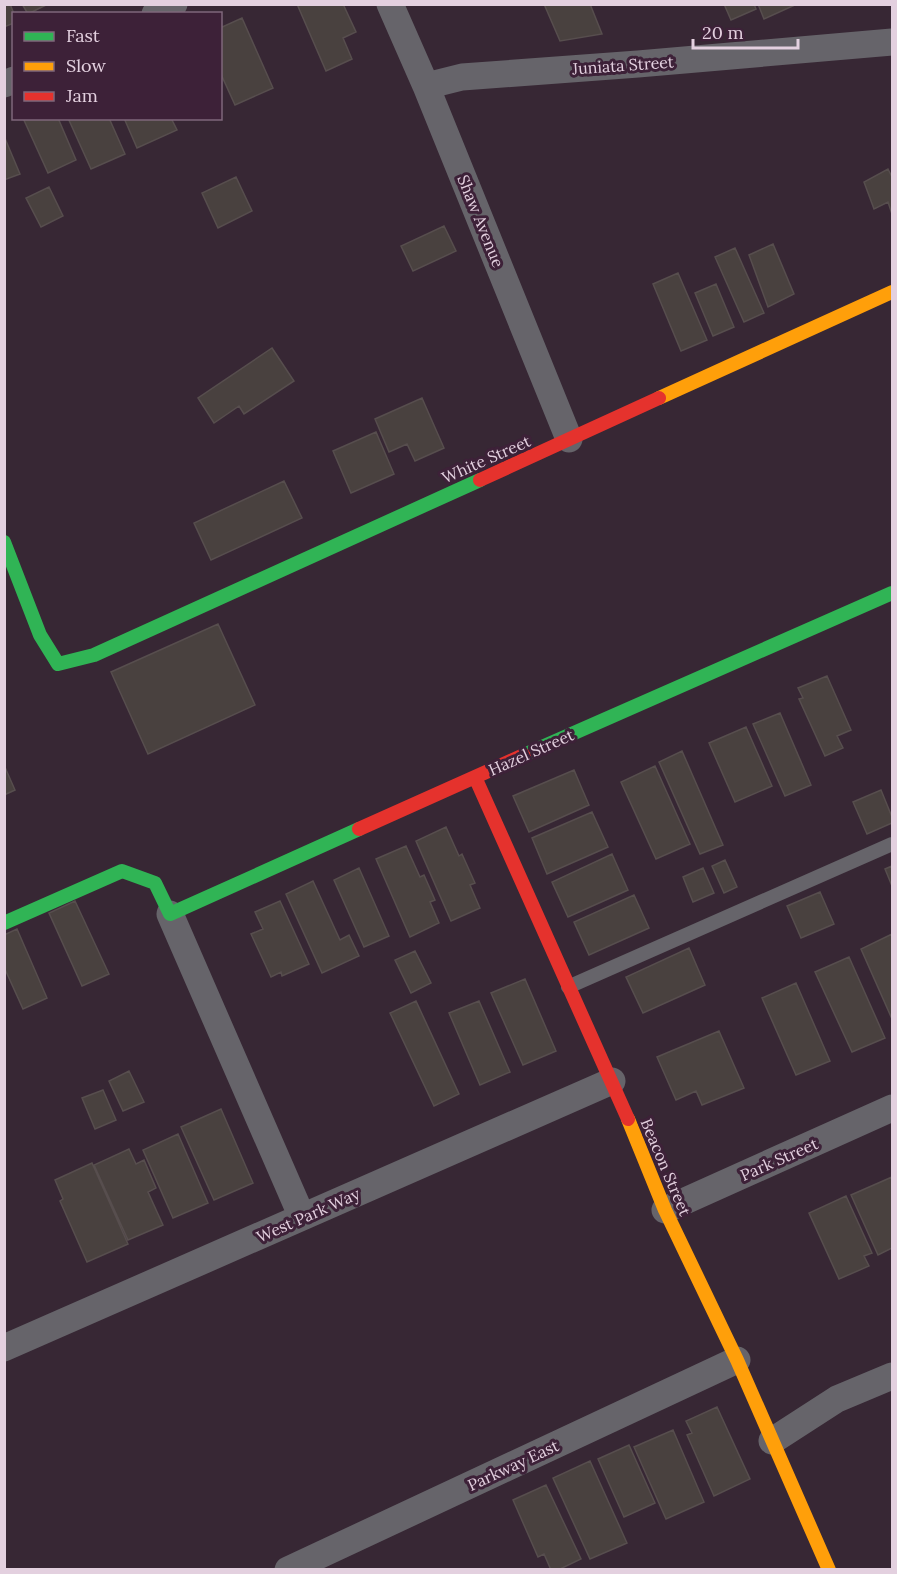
<svg xmlns="http://www.w3.org/2000/svg" width="897" height="1574" viewBox="0 0 897 1574" font-family="Lora,serif">
<style>
.building{fill:#49413f;stroke:#574e4e;stroke-width:1.5}
.lines{fill:none;stroke-linecap:round;stroke-linejoin:round}
.lane{stroke:#66646a;stroke-width:14}
.street{stroke:#66646a;stroke-width:27}
.fast{stroke:#30b455;stroke-width:14}
.slow{stroke:#ff9f0a;stroke-width:14}
.jam{stroke:#e5322d;stroke-width:14}
.labels{text-anchor:middle;stroke-width:6;stroke-linejoin:round;paint-order:stroke}
.street-label{font-size:16px;fill:#e3d0df;stroke:#3d2138}
</style>
<rect width="100%" height="100%" fill="#372734"/>
<path class="building" d="M 4,4 L 10,4 L 14,14 L 14,23 L 4,27 Z
M 22,4 L 48,4 L 28,14 Z
M 297,4 L 343,4 L 356,32 L 343,38 L 352,59 L 326,71 Z
M 544,4 L 590,4 L 602,34 L 560,41 Z
M 724,4 L 754,4 L 756,9 L 731,20 Z
M 758,4 L 797,4 L 764,19 Z
M 242,18 L 273,88 L 235,105 L 220,72 L 220,28 Z
M 23,118 L 58,118 L 76,160 L 48,173 Z
M 68,118 L 109,118 L 125,154 L 91,169 Z
M 124,118 L 171,118 L 177,130 L 137,148 Z
M 4,136 L 20,174 L 4,180 Z
M 888,169 L 892,177 L 892,214 L 888,202 L 874,209 L 864,182 Z
M 236,177 L 252,211 L 218,228 L 202,193 Z
M 49,187 L 63,216 L 41,227 L 26,198 Z
M 444,226 L 456,251 L 413,271 L 401,246 Z
M 773,244 L 794,294 L 768,307 L 749,255 Z
M 735,248 L 764,313 L 744,322 L 715,257 Z
M 678,273 L 707,340 L 681,351 L 653,284 Z
M 716,284 L 734,327 L 713,336 L 695,293 Z
M 272,348 L 294,381 L 244,414 L 239,406 L 214,423 L 198,398 Z
M 422,398 L 444,448 L 415,461 L 407,444 L 389,452 L 375,419 Z
M 376,432 L 394,474 L 351,493 L 333,451 Z
M 284,481 L 302,518 L 211,560 L 194,523 Z
M 218,624 L 255,705 L 148,754 L 111,672 Z
M 827,676 L 851,730 L 837,736 L 843,748 L 825,756 L 799,699 L 803,698 L 798,688 Z
M 780,713 L 811,785 L 785,796 L 753,724 Z
M 746,727 L 772,786 L 735,802 L 709,743 Z
M 682,751 L 723,845 L 700,854 L 659,762 Z
M 4,765 L 15,790 L 4,795 Z
M 655,766 L 690,844 L 656,859 L 621,782 Z
M 574,770 L 589,805 L 529,832 L 513,796 Z
M 881,790 L 892,817 L 892,823 L 867,834 L 853,802 Z
M 592,812 L 608,847 L 547,874 L 532,838 Z
M 446,827 L 459,856 L 462,854 L 475,883 L 470,885 L 480,908 L 451,921 L 416,841 Z
M 406,846 L 420,877 L 424,875 L 435,900 L 430,902 L 439,923 L 410,937 L 376,859 Z
M 612,854 L 628,890 L 568,917 L 552,882 Z
M 725,860 L 737,887 L 724,893 L 712,866 Z
M 892,866 L 892,886 L 885,869 Z
M 359,868 L 389,936 L 364,947 L 334,880 Z
M 703,868 L 714,893 L 693,902 L 683,877 Z
M 313,881 L 340,940 L 349,935 L 359,956 L 322,973 L 286,894 Z
M 820,892 L 834,924 L 801,938 L 787,906 Z
M 634,895 L 649,928 L 589,955 L 574,922 Z
M 75,901 L 109,974 L 82,986 L 49,913 Z
M 280,901 L 309,964 L 282,976 L 281,972 L 271,977 L 251,934 L 263,929 L 255,912 Z
M 17,929 L 47,998 L 23,1009 L 4,967 L 4,935 Z
M 892,934 L 892,1019 L 861,949 Z
M 689,948 L 705,985 L 643,1013 L 626,977 Z
M 415,951 L 431,983 L 411,993 L 395,960 Z
M 849,957 L 885,1038 L 852,1052 L 815,972 Z
M 525,979 L 556,1051 L 523,1065 L 491,993 Z
M 796,983 L 830,1061 L 796,1075 L 762,998 Z
M 416,1001 L 459,1094 L 434,1106 L 390,1013 Z
M 479,1001 L 510,1072 L 480,1085 L 449,1013 Z
M 719,1031 L 744,1088 L 702,1105 L 696,1091 L 676,1100 L 657,1057 Z
M 129,1071 L 144,1102 L 123,1111 L 109,1081 Z
M 103,1090 L 116,1120 L 95,1129 L 82,1098 Z
M 221,1109 L 253,1183 L 214,1200 L 181,1127 Z
M 178,1134 L 208,1203 L 173,1218 L 143,1150 Z
M 129,1149 L 136,1164 L 144,1160 L 156,1188 L 148,1192 L 163,1225 L 128,1240 L 94,1165 Z
M 92,1163 L 128,1244 L 87,1262 L 60,1201 L 63,1199 L 55,1180 Z
M 892,1177 L 892,1248 L 878,1255 L 851,1195 Z
M 846,1196 L 872,1253 L 864,1256 L 869,1266 L 839,1279 L 809,1213 Z
M 717,1407 L 750,1479 L 714,1496 L 687,1435 L 692,1433 L 686,1421 Z
M 673,1430 L 704,1502 L 666,1519 L 634,1447 Z
M 629,1445 L 655,1503 L 624,1517 L 598,1459 Z
M 590,1461 L 627,1543 L 590,1559 L 553,1478 Z
M 546,1485 L 581,1559 L 558,1570 L 551,1570 L 544,1554 L 538,1557 L 513,1500 Z"/>
<g class="lines">
<path class="lane" d="M 568,987 L 892,844"/>
<path class="street" d="M 390,4 L 426,86 L 569,439
M 155,14 L 174,4
M 4,84 L 14,80
M 426,86 L 462,77 L 638,64 L 892,42
M 170,914 L 302,1217
M 665,1210 L 892,1108
M 4,1348 L 612,1081
M 772,1441 L 837,1399 L 892,1376
M 288,1570 L 737,1360"/>
<path class="fast" d="M 4,542 L 40,635 L 58,664 L 94,655 L 480,480
M 524,755 L 892,593
M 4,923 L 122,871 L 155,883 L 170,914 L 359,829"/>
<path class="slow" d="M 659,398 L 892,292
M 628,1119 L 665,1210 L 737,1360 L 829,1570"/>
<path class="jam" d="M 480,480 L 659,398
M 475,777 L 628,1119
M 359,829 L 524,755"/>
</g>
<g class="labels">
<g class="street-label">
<text transform="translate(623 65) rotate(-4)" y="6">Juniata Street</text>
<text transform="translate(481 221) rotate(68)" y="6">Shaw Avenue</text>
<text transform="translate(486 459) rotate(-24)" y="6">White Street</text>
<text transform="translate(531 752) rotate(-24)" y="6">Hazel Street</text>
<text transform="translate(779 1159) rotate(-24)" y="6">Park Street</text>
<text transform="translate(666 1167) rotate(67)" y="6">Beacon Street</text>
<text transform="translate(308 1215) rotate(-24)" y="6">West Park Way</text>
<text transform="translate(513 1465) rotate(-25)" y="6">Parkway East</text>
</g>
</g>
<rect width="897" height="1574" fill="none" stroke="#e3d0df" stroke-width="12"/>
<rect x="12" y="12" width="210" height="108" fill="#3d2138" stroke="#7f677b" stroke-width="1.5"/>
<rect x="24" y="32" width="30" height="9" fill="#30b455" stroke="#7f677b" stroke-width="1.5"/>
<text x="66" y="42" font-size="18" fill="#e3d0df">Fast</text>
<rect x="24" y="62" width="30" height="9" fill="#ff9f0a" stroke="#7f677b" stroke-width="1.5"/>
<text x="66" y="72" font-size="18" fill="#e3d0df">Slow</text>
<rect x="24" y="92" width="30" height="9" fill="#e5322d" stroke="#7f677b" stroke-width="1.5"/>
<text x="66" y="102" font-size="18" fill="#e3d0df">Jam</text>
<path d="M693 39v9h105v-9" fill="none" stroke="#e3d0df" stroke-width="3"/>
<text x="702" y="39" font-size="18" fill="#e3d0df" stroke="#3d2138" stroke-width="4.5" paint-order="stroke">20 m</text>
</svg>
